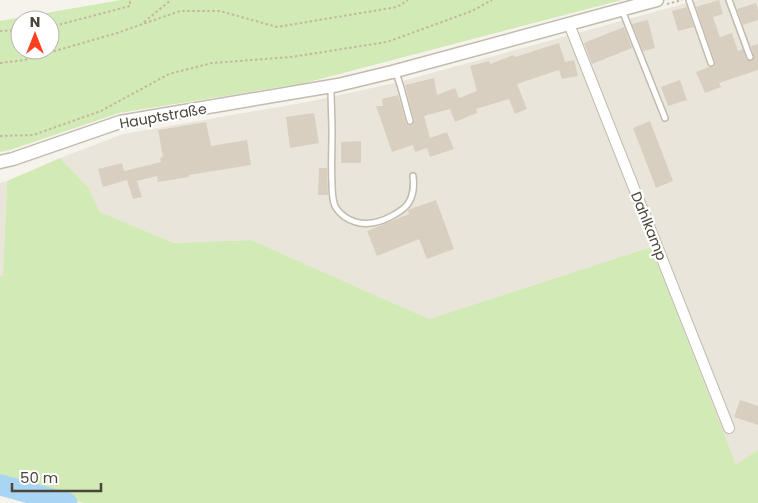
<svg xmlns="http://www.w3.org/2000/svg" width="758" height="503" viewBox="0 0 758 503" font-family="Poppins,sans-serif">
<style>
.residential{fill:#eae5da}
.green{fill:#d2eab5;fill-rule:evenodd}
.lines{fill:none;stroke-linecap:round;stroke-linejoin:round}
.river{stroke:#a9d4f2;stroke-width:21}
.building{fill:#d8cfc1}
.service-casing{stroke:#c2bbae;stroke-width:8}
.minor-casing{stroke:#c2bbae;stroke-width:12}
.tertiary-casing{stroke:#c2bbae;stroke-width:15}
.path{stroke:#c4b79f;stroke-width:2;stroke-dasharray:2.5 2.5;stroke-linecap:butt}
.service{stroke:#fff;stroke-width:5}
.minor{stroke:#fff;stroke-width:10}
.tertiary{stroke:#fff;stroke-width:12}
.labels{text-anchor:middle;stroke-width:4.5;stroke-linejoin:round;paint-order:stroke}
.street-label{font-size:14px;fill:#4b4439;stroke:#fff}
</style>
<rect width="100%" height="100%" fill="#f6f3ec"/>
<path class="residential" d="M 698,0 L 758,0 L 758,450 L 736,466 L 651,247 L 429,319 L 251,240 L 174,243 L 100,212 L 88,187 L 60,158 L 123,134 L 307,102 L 395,83 Z
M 7,181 L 3,277 L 0,276 L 0,183 Z"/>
<path class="green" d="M 121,0 L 622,0 L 305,83 L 119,113 L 10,150 L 0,152 L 0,21 ZM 20,20 L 50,20 L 50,50 L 20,50 Z
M 60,158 L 88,187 L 100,212 L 174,243 L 251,240 L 429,319 L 651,247 L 736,465 L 758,450 L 758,503 L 84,503 L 0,480 L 0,276 L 3,276 L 7,181 Z"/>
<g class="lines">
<path class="river" d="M 0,485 L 67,503"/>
</g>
<path class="building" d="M 719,0 L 723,14 L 713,17 L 720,37 L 732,33 L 738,51 L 743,49 L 746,59 L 749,61 L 752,61 L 754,57 L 751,46 L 758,44 L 758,70 L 719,83 L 721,87 L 705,93 L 696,72 L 709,67 L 713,67 L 715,65 L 715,62 L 696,7 Z
M 756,3 L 758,10 L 758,20 L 743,25 L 737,9 Z
M 687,7 L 694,27 L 678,31 L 672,11 Z
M 648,20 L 655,48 L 643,51 L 632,24 Z
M 624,27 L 632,48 L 592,64 L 584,43 Z
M 559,43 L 565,62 L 574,60 L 578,76 L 562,79 L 559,70 L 517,84 L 527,109 L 515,114 L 509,99 L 476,109 L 477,113 L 455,122 L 450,109 L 424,116 L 430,138 L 447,132 L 454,149 L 430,157 L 427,148 L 415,152 L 413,145 L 392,152 L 376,106 L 383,106 L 382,99 L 398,95 L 406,123 L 408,125 L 412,125 L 414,123 L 414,120 L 405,85 L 434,78 L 437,95 L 455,88 L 459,98 L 477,91 L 470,66 L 489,61 L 490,64 L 514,55 L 515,57 Z
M 680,80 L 687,100 L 668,106 L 661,87 Z
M 314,113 L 319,143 L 290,148 L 286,117 Z
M 650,121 L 673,181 L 656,188 L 633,128 Z
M 206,122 L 211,146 L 247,140 L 251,165 L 189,175 L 189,177 L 158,182 L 157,176 L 137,181 L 142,197 L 133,199 L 127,180 L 103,187 L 98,169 L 122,163 L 124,171 L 161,162 L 160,158 L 163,157 L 158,130 Z
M 361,141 L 361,163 L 341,163 L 341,142 Z
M 319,168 L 327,168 L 328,195 L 318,195 Z
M 436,200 L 454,249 L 427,259 L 419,239 L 377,256 L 367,231 L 409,214 L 408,210 Z
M 740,400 L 758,406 L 758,425 L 734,417 Z"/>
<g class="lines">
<defs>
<path id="service" d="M 689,0 L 711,63
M 729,0 L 750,57
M 622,10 L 665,118
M 396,72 L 401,88 L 410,121
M 331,87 C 331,103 332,118 332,133 C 332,150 331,166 332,183 C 332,190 332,199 335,206 C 337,210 341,214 345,217 C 360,227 377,224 392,216 C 397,213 403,210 407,205 C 414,196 414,186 413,176"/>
<path id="minor" d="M 569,24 L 729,428"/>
<path id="tertiary" d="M 0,162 L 13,159 L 120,122 L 338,85 L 392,72 L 657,0"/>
</defs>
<use href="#service" class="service-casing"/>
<use href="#minor" class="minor-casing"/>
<use href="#tertiary" class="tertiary-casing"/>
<path class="path" d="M 667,4 L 682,0
M 144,22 L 171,0
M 50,27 L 130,6 L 130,0
M 0,31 L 20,30
M 0,63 L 24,60 L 117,33 L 180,11 L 220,11 L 277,27 L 397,7 L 408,0
M 0,136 L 33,135 L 101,111 L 169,74 L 212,63 L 291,57 L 387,42 L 472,11 L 492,0"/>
<use href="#service" class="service"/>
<use href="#minor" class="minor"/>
<use href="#tertiary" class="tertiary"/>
</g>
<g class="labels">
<g class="street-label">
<text transform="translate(163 116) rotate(-10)" y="5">Hauptstraße</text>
<text transform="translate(649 226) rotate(68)" y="5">Dahlkamp</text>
</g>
</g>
<g transform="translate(35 35)"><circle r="24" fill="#ffffff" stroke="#b7b4b0"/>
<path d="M0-4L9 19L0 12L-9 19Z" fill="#fc3f1d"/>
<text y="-8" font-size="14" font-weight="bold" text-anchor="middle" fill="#4b4439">N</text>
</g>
<path d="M12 483v8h89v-8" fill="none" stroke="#4b4439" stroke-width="2.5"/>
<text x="20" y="483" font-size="15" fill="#4b4439" stroke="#ffffff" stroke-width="4" paint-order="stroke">50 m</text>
</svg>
